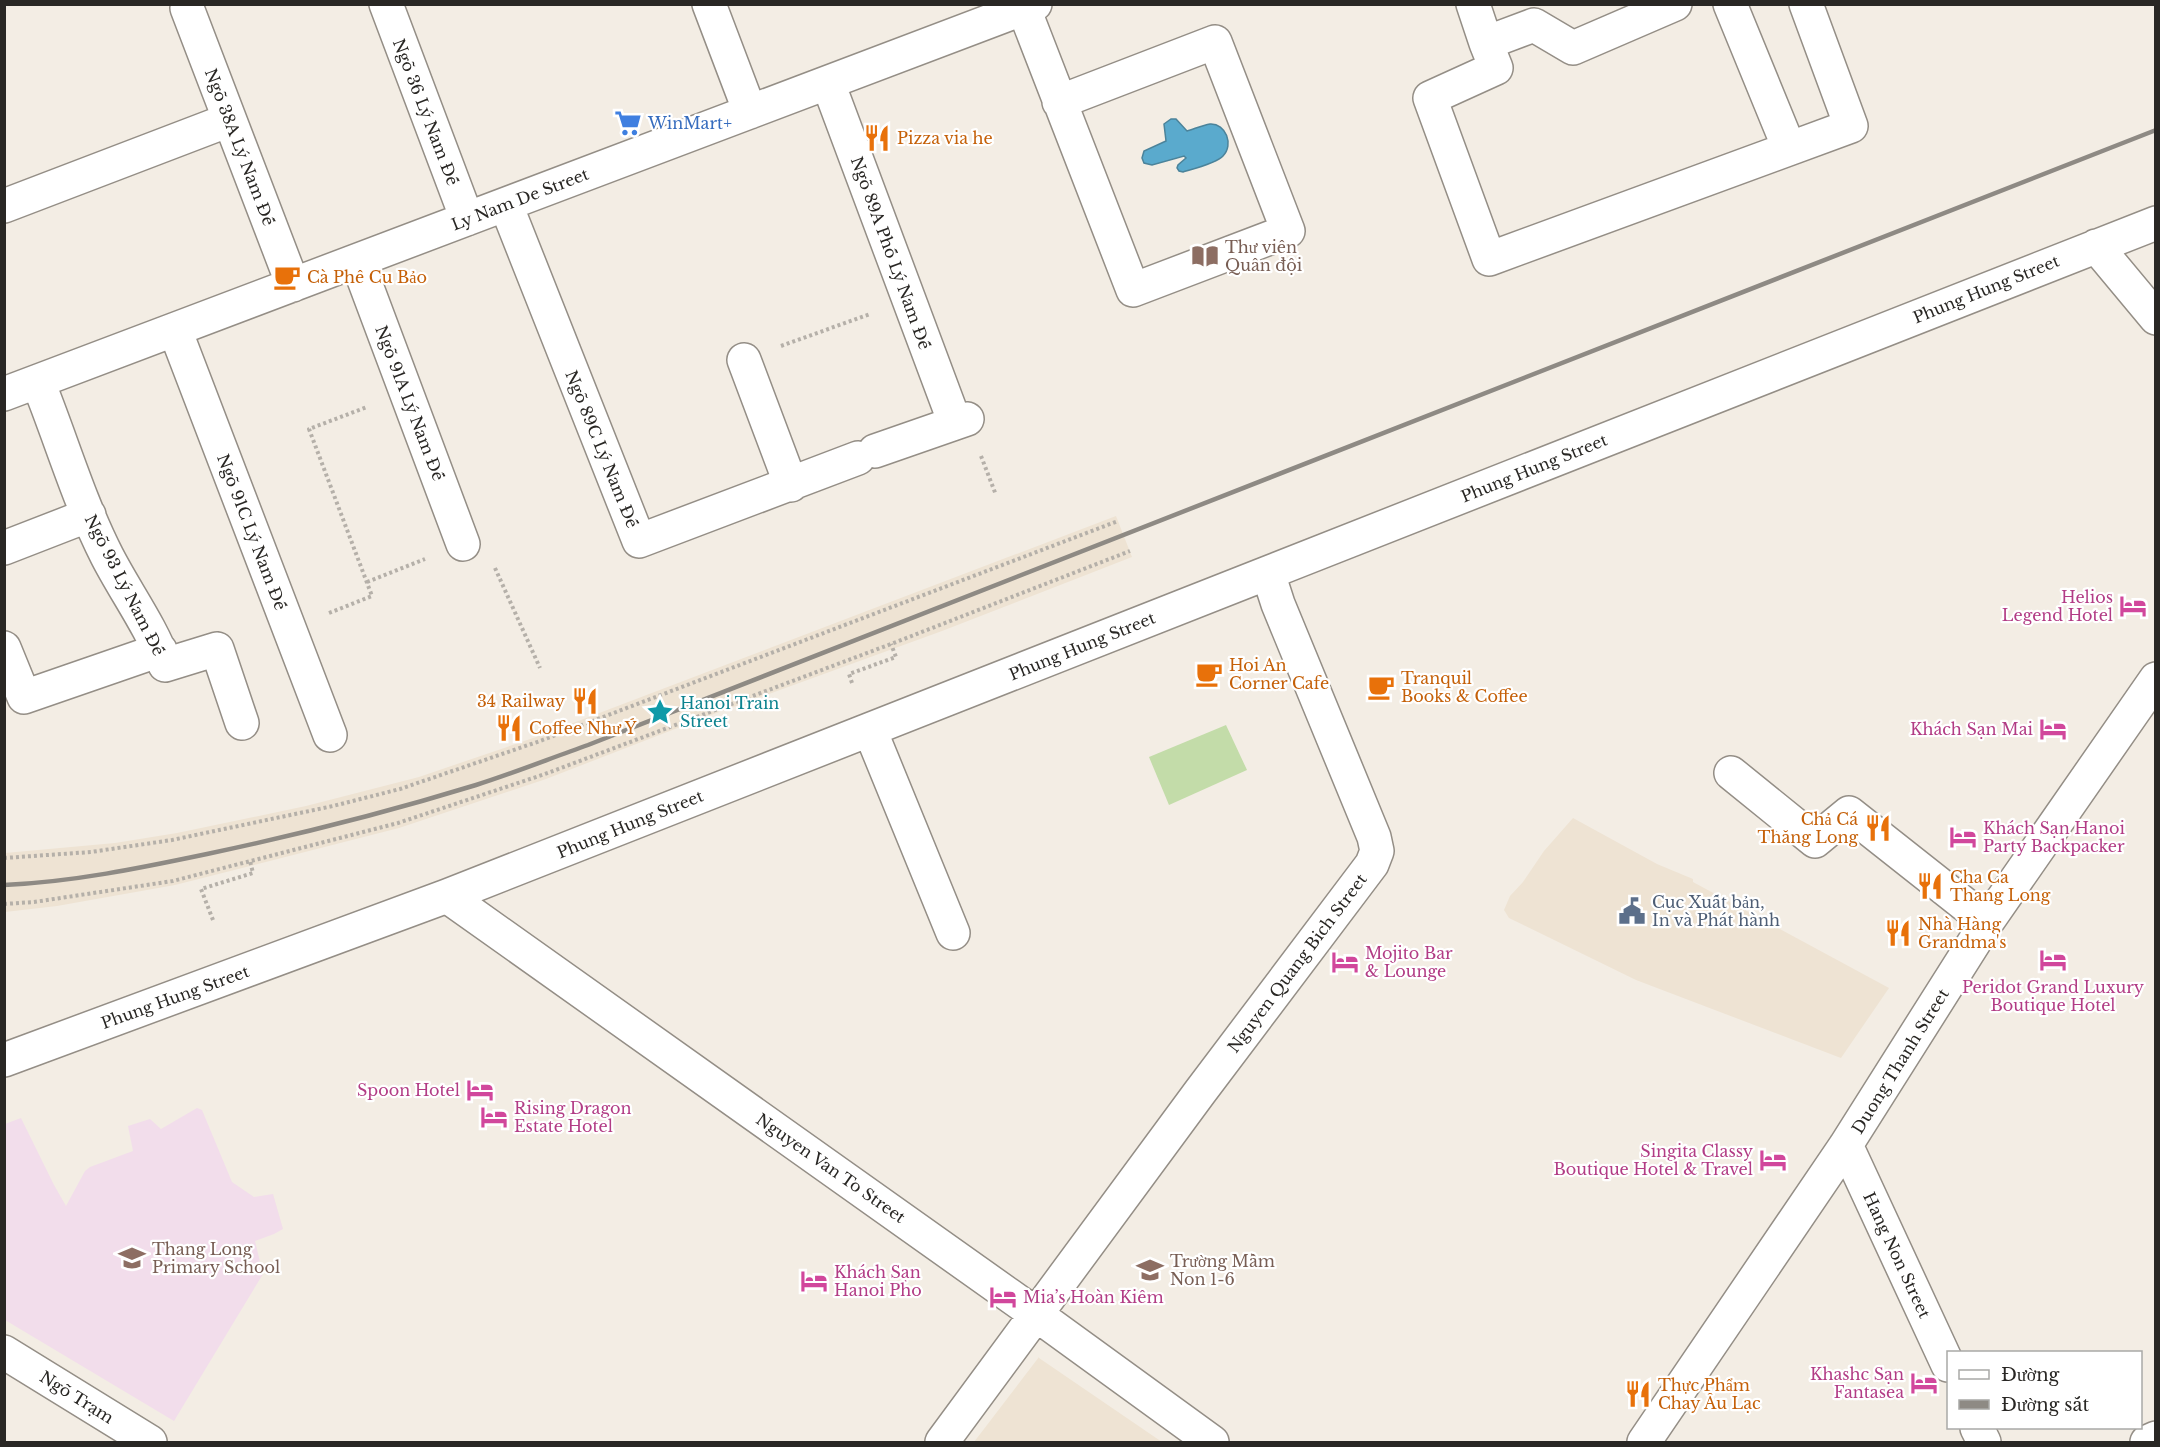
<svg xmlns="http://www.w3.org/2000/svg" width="2160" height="1447" viewBox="0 0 2160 1447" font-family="'Libre Baskerville',serif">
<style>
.built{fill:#eee3d3}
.education{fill:#f2ddeb}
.green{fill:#c3dca9}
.water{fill:#5aaacd;stroke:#4b839a;stroke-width:1.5}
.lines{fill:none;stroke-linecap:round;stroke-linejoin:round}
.minor-casing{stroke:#948e86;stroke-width:36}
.path{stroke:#b5b0a9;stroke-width:4;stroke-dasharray:3 3;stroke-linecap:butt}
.minor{stroke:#fff;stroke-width:33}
.rail{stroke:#8e8a84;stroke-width:4.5}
.labels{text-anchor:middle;stroke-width:4.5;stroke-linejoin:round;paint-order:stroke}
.street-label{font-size:16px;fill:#292724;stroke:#fff}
.shop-label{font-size:16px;fill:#366cbe;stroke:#fff;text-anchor:start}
.food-label{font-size:16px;fill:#c56008;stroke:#fff;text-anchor:start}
.education-label{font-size:16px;fill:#785e54;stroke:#fff;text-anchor:start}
.hotel-label{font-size:16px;fill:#b23c85;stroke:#fff;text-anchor:end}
.culture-label{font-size:16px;fill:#0d838f;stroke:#fff;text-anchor:start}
.service-label{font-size:16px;fill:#4e5e75;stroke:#fff;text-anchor:start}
</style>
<rect width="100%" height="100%" fill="#f3ede4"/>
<path class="built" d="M 1116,516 L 1132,557 L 942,631 L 711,715 L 546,779 L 399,828 L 175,885 L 57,906 L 5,912 L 5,853 L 115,843 L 177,833 L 306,806 L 419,777 L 539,736 Z
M 1573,818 L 1657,864 L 1693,879 L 1693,882 L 1889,988 L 1841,1058 L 1636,980 L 1509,918 L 1504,910 L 1510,896 L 1523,882 L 1544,851 Z
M 1039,1357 L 1039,1358 L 1162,1442 L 974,1442 Z"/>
<path class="education" d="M 197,1108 L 202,1110 L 232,1182 L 254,1197 L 273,1194 L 283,1229 L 274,1234 L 255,1241 L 263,1274 L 174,1421 L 5,1320 L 5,1124 L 21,1118 L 54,1185 L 66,1206 L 85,1171 L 90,1167 L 133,1151 L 128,1126 L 150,1119 L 161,1129 Z"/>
<path class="green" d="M 1226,725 L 1247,770 L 1169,805 L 1149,757 Z"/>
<path class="water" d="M 1171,119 L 1176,119 L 1187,131 C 1194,129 1203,125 1210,124 C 1226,123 1234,145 1223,156 C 1217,163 1193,169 1183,172 L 1179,171 L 1177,168 L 1178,165 L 1186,158 L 1184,156 L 1152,165 L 1144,163 L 1142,158 L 1144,151 L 1166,141 L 1164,124 Z"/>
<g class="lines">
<defs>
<path id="minor" d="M 386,4 L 467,219
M 709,4 L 750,112
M 1473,4 L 1486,43
M 1675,4 L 1573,48 L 1534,25 L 1486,43 L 1496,68 L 1430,98 L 1489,259 L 1851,126 L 1806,4
M 1730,4 L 1789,148
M 187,8 L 293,285
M 1024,9 L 1133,290 L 1288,231 L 1215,42 L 1059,102
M 828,83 L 955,423
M 506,205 L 639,541 L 858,458
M 4,206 L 229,120
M 2096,246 L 2156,318
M 357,261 L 463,544
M 175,330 L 330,735
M 744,360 L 791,485
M 38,382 C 61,439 79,501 107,556 C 126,593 151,626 165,665 L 217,649 L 242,723
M 4,394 L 1035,4
M 875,451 L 967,419
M 4,548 L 89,515
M 4,648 L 24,697 L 160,650
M 870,730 L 953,933
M 1731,773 L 1815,841 L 1849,813 L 1987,922
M 447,896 L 1037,1315 L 1212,1442
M 4,1060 L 447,896 L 2156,223
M 1846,1145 L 1948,1365
M 4,1352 L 150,1442
M 1977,1428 L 1984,1442
M 942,1442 L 1200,1092 L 1372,864 L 1377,851 L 1374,837 L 1278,604 L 1268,573
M 1644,1442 L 1846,1145 L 1987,922 L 2156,679
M 2147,1442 L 2156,1438"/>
</defs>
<use href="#minor" class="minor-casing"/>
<path class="path" d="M 781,346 L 870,314
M 981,456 L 996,495
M 495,568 L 540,668
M 367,582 L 425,559
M 329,613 L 372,596 L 309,429 L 367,407
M 852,683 L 849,674 L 896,657 L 891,644
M 4,858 L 91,852 L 172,840 L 333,806 L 400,789 L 540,741 L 1118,521
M 4,904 L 34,902 L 173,881 L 398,823 L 545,774 L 891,644 L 1130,551
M 213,920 L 201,889 L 253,873 L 250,861"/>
<use href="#minor" class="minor"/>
<path class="rail" d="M 4,885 C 73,882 140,868 207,854 C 297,835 388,812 476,785 C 514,773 551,758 588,745 L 2156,130"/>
</g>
<defs>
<symbol id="supermarket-bare" viewBox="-9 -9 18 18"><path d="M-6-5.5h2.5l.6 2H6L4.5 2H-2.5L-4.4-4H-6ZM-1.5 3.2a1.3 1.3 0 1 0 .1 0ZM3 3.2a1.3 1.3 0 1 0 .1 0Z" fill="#3f7fe0" stroke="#fff" stroke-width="2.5" paint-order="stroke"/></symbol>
<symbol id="restaurant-bare" viewBox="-9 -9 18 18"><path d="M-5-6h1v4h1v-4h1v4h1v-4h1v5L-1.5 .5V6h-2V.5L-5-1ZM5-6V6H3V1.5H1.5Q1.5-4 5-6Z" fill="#e8710a" stroke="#fff" stroke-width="2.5" paint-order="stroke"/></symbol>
<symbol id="library-bare" viewBox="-9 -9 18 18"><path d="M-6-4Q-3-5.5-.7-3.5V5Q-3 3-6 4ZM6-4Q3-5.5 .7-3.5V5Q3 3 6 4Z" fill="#8d6e63" stroke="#fff" stroke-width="2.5" paint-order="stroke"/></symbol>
<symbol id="cafe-bare" viewBox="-9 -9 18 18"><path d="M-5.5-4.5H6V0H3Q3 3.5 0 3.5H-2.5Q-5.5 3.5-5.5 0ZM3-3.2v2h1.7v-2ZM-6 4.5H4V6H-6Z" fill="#e8710a" stroke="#fff" stroke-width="2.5" paint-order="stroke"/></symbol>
<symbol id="hotel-bare" viewBox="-9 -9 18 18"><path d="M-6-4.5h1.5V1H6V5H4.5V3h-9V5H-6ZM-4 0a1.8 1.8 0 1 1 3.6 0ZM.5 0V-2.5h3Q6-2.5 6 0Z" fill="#d1479c" stroke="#fff" stroke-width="2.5" paint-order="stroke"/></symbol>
<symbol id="sight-bare" viewBox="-9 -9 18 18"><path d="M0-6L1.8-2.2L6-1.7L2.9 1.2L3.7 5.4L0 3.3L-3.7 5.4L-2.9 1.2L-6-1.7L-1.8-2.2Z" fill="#0f9aa8" stroke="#fff" stroke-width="2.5" paint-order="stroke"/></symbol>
<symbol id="civic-bare" viewBox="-9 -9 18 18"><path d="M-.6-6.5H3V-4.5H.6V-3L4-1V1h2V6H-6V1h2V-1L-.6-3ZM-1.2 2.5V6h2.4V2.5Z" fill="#5c6f8a" stroke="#fff" stroke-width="2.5" paint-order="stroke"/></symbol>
<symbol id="school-bare" viewBox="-9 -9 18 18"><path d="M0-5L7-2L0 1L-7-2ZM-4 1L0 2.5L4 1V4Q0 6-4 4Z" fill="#8d6e63" stroke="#fff" stroke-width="2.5" paint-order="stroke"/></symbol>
</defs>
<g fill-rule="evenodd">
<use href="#supermarket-bare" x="609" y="104" width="38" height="38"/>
<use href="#restaurant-bare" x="858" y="119" width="38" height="38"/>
<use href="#library-bare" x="1186" y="237" width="38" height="38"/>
<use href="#cafe-bare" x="268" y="258" width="38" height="38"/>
<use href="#hotel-bare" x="2114" y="587" width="38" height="38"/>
<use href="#cafe-bare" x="1190" y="655" width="38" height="38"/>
<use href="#cafe-bare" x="1362" y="668" width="38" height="38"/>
<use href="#restaurant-bare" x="566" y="682" width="38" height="38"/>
<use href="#sight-bare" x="641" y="693" width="38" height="38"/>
<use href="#restaurant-bare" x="490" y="709" width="38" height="38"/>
<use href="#hotel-bare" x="2034" y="710" width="38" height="38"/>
<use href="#restaurant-bare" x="1859" y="809" width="38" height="38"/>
<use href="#hotel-bare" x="1944" y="818" width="38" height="38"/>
<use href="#restaurant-bare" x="1911" y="867" width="38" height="38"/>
<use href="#civic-bare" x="1613" y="892" width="38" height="38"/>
<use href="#restaurant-bare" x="1879" y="914" width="38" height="38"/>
<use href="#hotel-bare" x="2034" y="941" width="38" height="38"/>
<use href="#hotel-bare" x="1326" y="943" width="38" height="38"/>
<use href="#hotel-bare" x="461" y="1071" width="38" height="38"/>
<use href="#hotel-bare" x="475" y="1098" width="38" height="38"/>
<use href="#hotel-bare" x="1754" y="1141" width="38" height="38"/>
<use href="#school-bare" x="113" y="1239" width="38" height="38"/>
<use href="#school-bare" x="1131" y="1251" width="38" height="38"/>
<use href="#hotel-bare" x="795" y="1262" width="38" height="38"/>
<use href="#hotel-bare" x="984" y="1278" width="38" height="38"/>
<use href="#hotel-bare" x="1905" y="1364" width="38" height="38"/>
<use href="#restaurant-bare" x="1619" y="1375" width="38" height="38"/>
</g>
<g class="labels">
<g class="street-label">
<text transform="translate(426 112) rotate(69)" y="6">Ngõ 36 Lý Nam Đế</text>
<text transform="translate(240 147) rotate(69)" y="6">Ngõ 38A Lý Nam Đế</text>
<text transform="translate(520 199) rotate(-21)" y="6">Ly Nam De Street</text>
<text transform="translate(891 253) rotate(70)" y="6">Ngõ 89A Phố Lý Nam Đế</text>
<text transform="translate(1986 289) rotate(-22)" y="6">Phung Hung Street</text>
<text transform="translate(410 403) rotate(69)" y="6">Ngõ 91A Lý Nam Đế</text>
<text transform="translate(602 449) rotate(68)" y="6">Ngõ 89C Lý Nam Đế</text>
<text transform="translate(1534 468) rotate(-22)" y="6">Phung Hung Street</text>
<text transform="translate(252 532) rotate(69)" y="6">Ngõ 91C Lý Nam Đế</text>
<text transform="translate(125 585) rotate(63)" y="6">Ngõ 93 Lý Nam Đế</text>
<text transform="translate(1082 646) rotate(-22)" y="6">Phung Hung Street</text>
<text transform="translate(630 824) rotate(-22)" y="6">Phung Hung Street</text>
<text transform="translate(1297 963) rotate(-53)" y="6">Nguyen Quang Bich Street</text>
<text transform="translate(175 997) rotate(-20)" y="6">Phung Hung Street</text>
<text transform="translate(1900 1061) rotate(-58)" y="6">Duong Thanh Street</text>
<text transform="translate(831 1168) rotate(35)" y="6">Nguyen Van To Street</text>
<text transform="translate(1897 1255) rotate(65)" y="6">Hang Non Street</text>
<text transform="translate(77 1397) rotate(32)" y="6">Ngõ Trạm</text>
</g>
<g class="shop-label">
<text x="648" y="129">WinMart+</text>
</g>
<g class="food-label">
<text x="897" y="144">Pizza via he</text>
<text x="307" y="283">Cà Phê Cu Bảo</text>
<text x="1229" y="671">Hoi An<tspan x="1229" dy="18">Corner Cafe</tspan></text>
<text x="1401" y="684">Tranquil<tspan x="1401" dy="18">Books &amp; Coffee</tspan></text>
<text x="565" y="707" text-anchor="end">34 Railway</text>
<text x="529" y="734">Coffee Như Ý</text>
<text x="1858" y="825" text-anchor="end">Chả Cá<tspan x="1858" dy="18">Thăng Long</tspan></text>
<text x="1950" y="883">Cha Ca<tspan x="1950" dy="18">Thang Long</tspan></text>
<text x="1918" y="930">Nhà Hàng<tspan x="1918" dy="18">Grandma's</tspan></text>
<text x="1658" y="1391">Thực Phẩm<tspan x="1658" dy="18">Chay Âu Lạc</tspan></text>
</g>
<g class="education-label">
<text x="1225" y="253">Thư viện<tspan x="1225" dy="18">Quân đội</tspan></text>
<text x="152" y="1255">Thang Long<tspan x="152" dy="18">Primary School</tspan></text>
<text x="1170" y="1267">Trường Mầm<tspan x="1170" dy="18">Non 1-6</tspan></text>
</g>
<g class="hotel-label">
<text x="2113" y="603">Helios<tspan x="2113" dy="18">Legend Hotel</tspan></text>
<text x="2033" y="735">Khách Sạn Mai</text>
<text x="1983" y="834" text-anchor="start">Khách Sạn Hanoi<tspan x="1983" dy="18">Party Backpacker</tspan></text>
<text x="1365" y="959" text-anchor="start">Mojito Bar<tspan x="1365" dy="18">&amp; Lounge</tspan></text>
<text x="2053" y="993" text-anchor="middle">Peridot Grand Luxury<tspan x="2053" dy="18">Boutique Hotel</tspan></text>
<text x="460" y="1096">Spoon Hotel</text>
<text x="514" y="1114" text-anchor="start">Rising Dragon<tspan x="514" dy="18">Estate Hotel</tspan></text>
<text x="1753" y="1157">Singita Classy<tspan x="1753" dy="18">Boutique Hotel &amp; Travel</tspan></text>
<text x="834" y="1278" text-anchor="start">Khách Sạn<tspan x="834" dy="18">Hanoi Pho</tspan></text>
<text x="1023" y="1303" text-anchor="start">Mia’s Hoàn Kiêm</text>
<text x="1904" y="1380">Khashc Sạn<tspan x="1904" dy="18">Fantasea</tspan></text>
</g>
<g class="culture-label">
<text x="680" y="709">Hanoi Train<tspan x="680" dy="18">Street</tspan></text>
</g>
<g class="service-label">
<text x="1652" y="908">Cục Xuất bản,<tspan x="1652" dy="18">In và Phát hành</tspan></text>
</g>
</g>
<rect width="2160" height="1447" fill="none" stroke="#292724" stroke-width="12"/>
<rect x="1947" y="1351" width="195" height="78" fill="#ffffff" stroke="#a9a9a7" stroke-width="1.5"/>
<rect x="1959" y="1370" width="30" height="9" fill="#ffffff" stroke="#a9a9a7" stroke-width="1.5"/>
<text x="2001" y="1381" font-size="18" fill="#292724">Đường</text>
<rect x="1959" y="1400" width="30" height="9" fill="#8e8a84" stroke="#a9a9a7" stroke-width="1.5"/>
<text x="2001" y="1411" font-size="18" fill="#292724">Đường sắt</text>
</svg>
